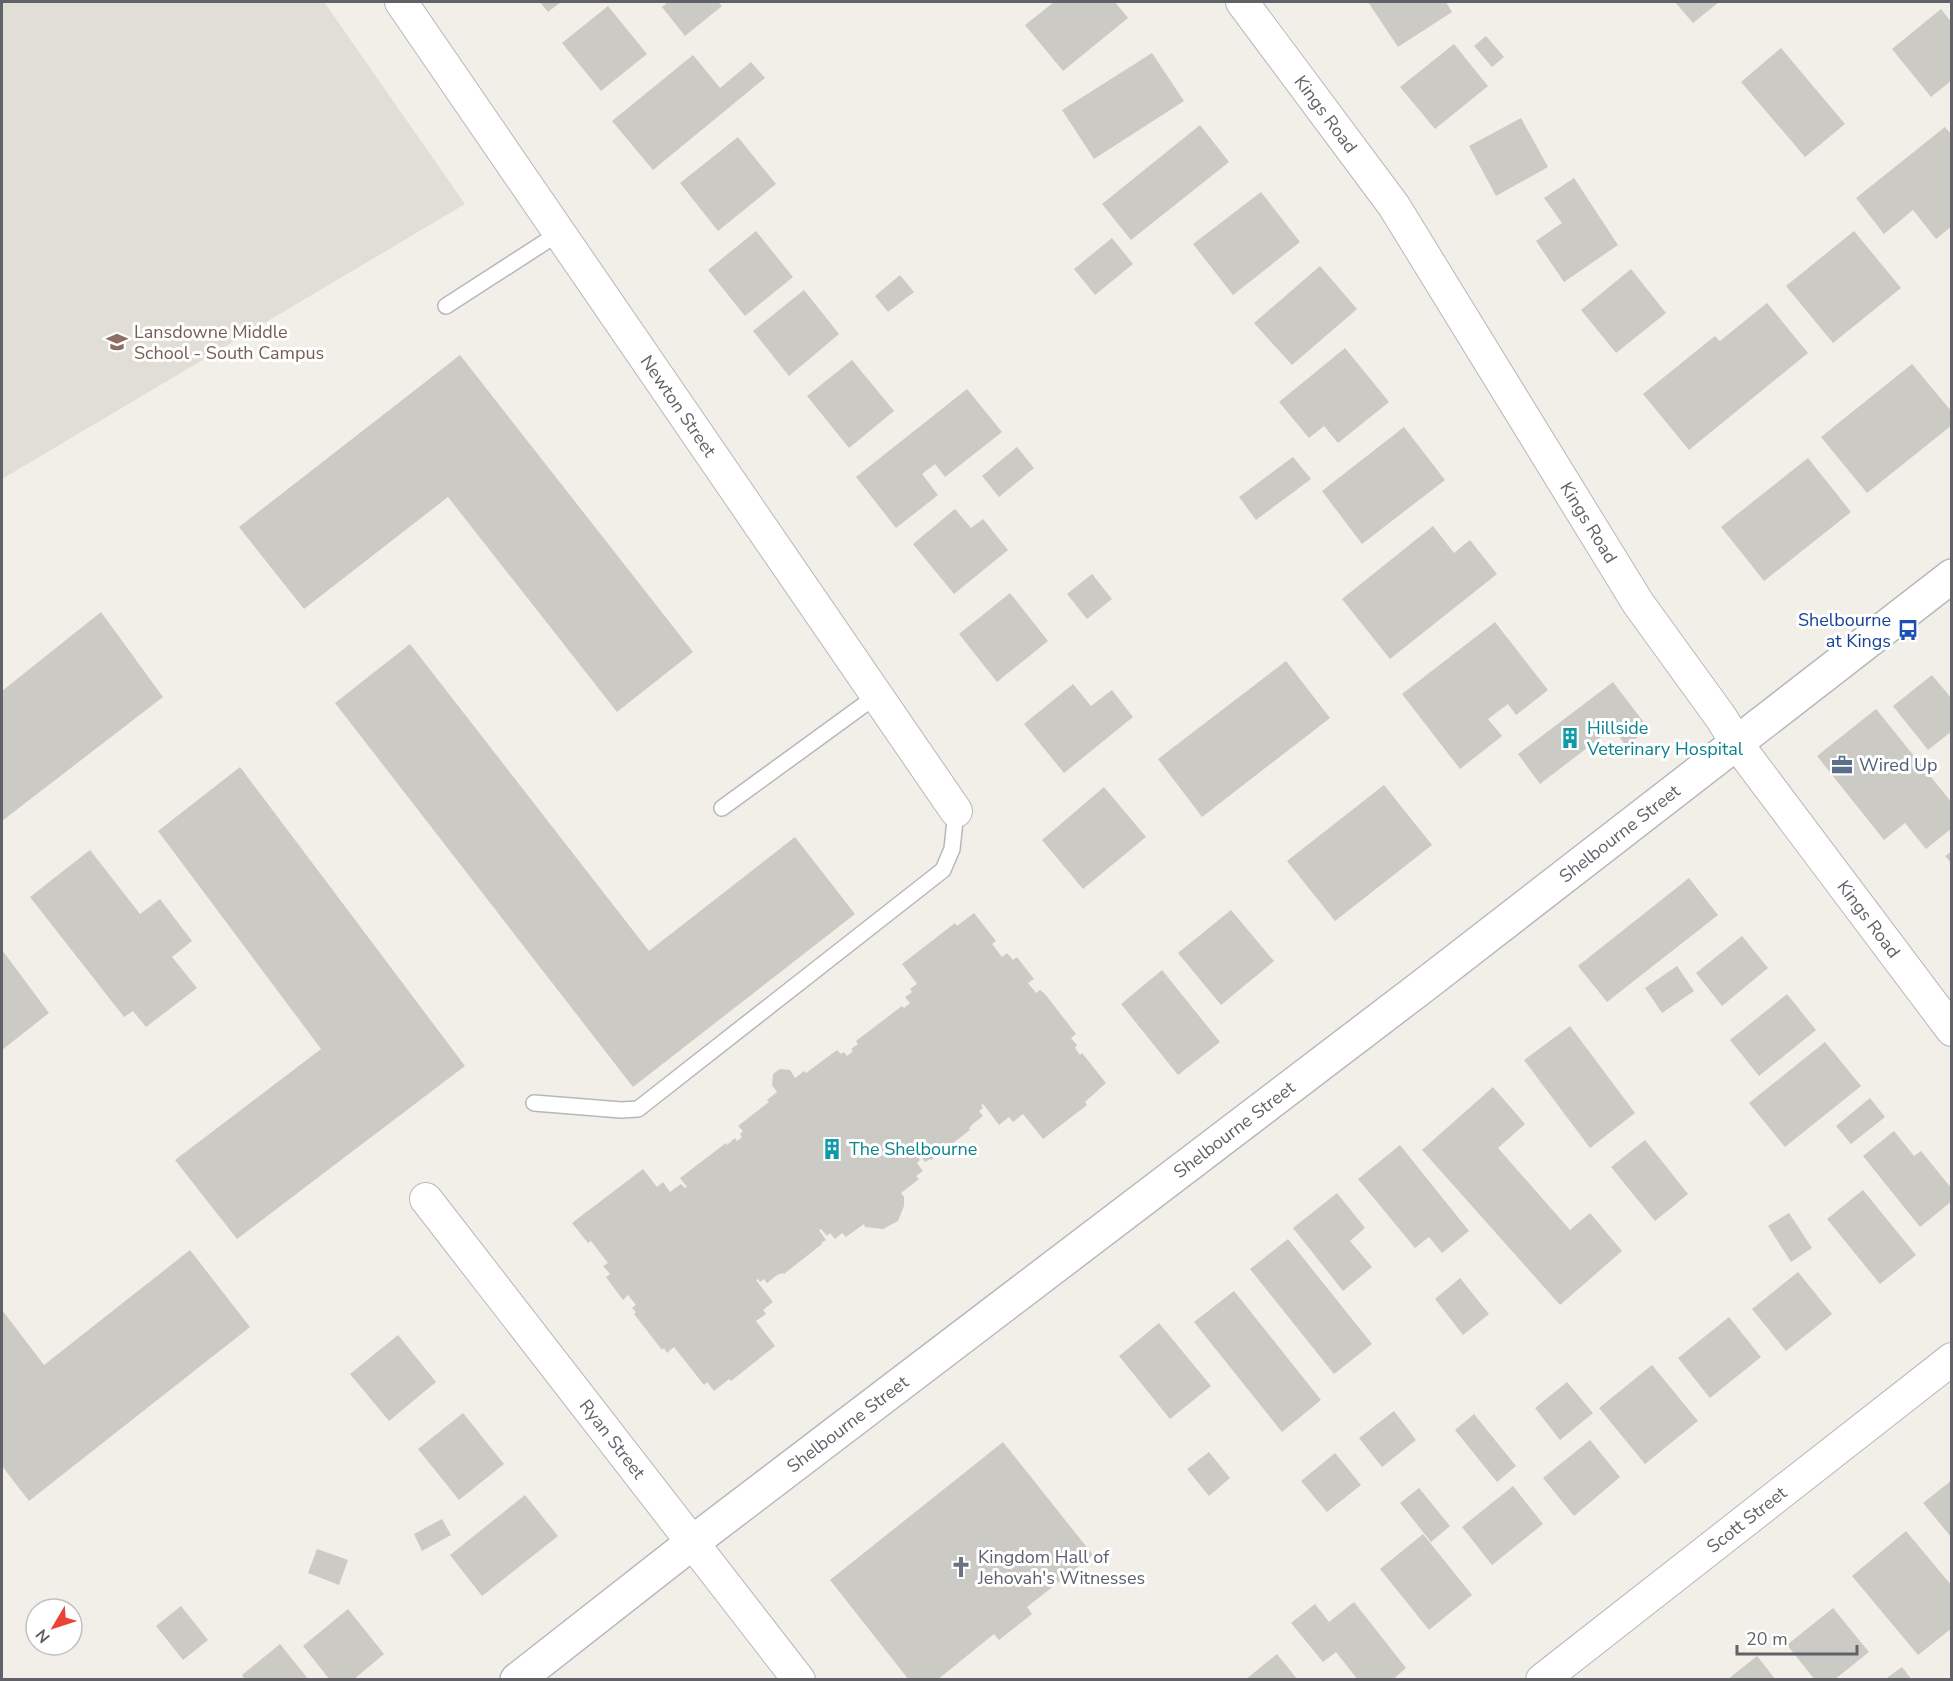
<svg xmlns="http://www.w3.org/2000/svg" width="1953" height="1681" viewBox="0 0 1953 1681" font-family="'Nunito Sans',sans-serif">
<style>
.education{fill:#e1ded6}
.building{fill:#cccac5}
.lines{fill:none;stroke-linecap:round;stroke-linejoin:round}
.service-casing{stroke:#b5b8bc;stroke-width:18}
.minor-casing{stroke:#b5b8bc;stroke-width:34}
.secondary-casing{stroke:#b6babf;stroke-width:36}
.service{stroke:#fff;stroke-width:15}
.minor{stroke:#fff;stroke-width:32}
.secondary{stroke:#fff;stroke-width:33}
.labels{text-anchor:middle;stroke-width:6;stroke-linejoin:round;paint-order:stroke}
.street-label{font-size:18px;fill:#5f6368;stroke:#fff}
.education-label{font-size:18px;fill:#785e54;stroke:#fff;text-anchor:start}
.transit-label{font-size:18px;fill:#164399;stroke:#fff;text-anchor:end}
.culture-label{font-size:18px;fill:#0d838f;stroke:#fff;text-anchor:start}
.service-label{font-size:18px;fill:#4e5e75;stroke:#fff;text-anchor:start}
.worship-label{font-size:18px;fill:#5b616d;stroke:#fff;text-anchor:start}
</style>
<rect width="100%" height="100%" fill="#f1efe8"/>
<path class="education" d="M 2,2 L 324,2 L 465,204 L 2,479 Z"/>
<path class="building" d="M 540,2 L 561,2 L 548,12 Z
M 668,2 L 718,2 L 722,6 L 685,36 L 662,7 Z
M 1054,2 L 1115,2 L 1128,18 L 1063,71 L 1025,25 Z
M 1368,2 L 1446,2 L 1452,12 L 1398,47 Z
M 1675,2 L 1719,2 L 1693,23 Z
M 608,6 L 647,54 L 601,91 L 562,43 Z
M 1941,9 L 1952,23 L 1952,80 L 1931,97 L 1892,49 Z
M 1486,36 L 1504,57 L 1492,67 L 1474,46 Z
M 1454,44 L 1488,86 L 1435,129 L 1400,87 Z
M 1781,48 L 1845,124 L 1805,157 L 1741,82 Z
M 1152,53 L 1184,101 L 1094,159 L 1062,110 Z
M 693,55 L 720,88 L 751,62 L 765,78 L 653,170 L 612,121 Z
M 1521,118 L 1548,167 L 1496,196 L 1469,146 Z
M 1200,125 L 1229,162 L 1131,240 L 1102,204 Z
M 1945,127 L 1952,135 L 1952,226 L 1936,239 L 1913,210 L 1884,234 L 1856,198 Z
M 738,137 L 776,184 L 718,231 L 680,183 Z
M 1574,178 L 1618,245 L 1564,282 L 1536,241 L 1562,223 L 1544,198 Z
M 1261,192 L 1300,242 L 1233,295 L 1193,244 Z
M 756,231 L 793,277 L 745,316 L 708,270 Z
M 1854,231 L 1901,288 L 1833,343 L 1786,286 Z
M 1112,238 L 1133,264 L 1095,295 L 1074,269 Z
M 1320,266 L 1357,309 L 1292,365 L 1254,323 Z
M 1631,269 L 1666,313 L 1616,353 L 1581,310 Z
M 900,275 L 914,292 L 888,312 L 875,296 Z
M 804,290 L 839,334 L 789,376 L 753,331 Z
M 1767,303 L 1808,353 L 1689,450 L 1643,394 L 1715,336 L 1720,341 Z
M 1345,348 L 1389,402 L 1338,443 L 1324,426 L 1309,438 L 1279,402 Z
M 460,355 L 693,652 L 617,712 L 448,497 L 304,609 L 239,527 Z
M 852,360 L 894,411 L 849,448 L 807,396 Z
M 1912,364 L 1952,412 L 1952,425 L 1867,493 L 1821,437 Z
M 967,389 L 1002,432 L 945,477 L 935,464 L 922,474 L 938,495 L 896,528 L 856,477 Z
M 1404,427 L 1445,480 L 1362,544 L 1322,491 Z
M 1017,447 L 1034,468 L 999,497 L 982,476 Z
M 1293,457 L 1311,479 L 1256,520 L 1239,497 Z
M 1808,458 L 1851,512 L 1764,581 L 1721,527 Z
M 955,509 L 971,528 L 983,519 L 1008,550 L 954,594 L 913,544 Z
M 1433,526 L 1454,553 L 1470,540 L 1497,574 L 1390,659 L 1342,599 Z
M 1092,574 L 1112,599 L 1087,619 L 1067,594 Z
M 1010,593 L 1048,641 L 997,682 L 959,634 Z
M 101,612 L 163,697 L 2,821 L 2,691 Z
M 1495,622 L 1548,690 L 1516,715 L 1508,704 L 1488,719 L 1502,736 L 1460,769 L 1402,694 Z
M 410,644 L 649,951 L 795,837 L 855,914 L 633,1087 L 335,703 Z
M 1286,661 L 1330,718 L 1202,817 L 1158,759 Z
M 1932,675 L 1952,699 L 1952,731 L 1928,750 L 1893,706 Z
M 1613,682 L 1649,729 L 1626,746 L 1613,728 L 1540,784 L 1518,754 Z
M 1073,684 L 1091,706 L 1112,690 L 1133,717 L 1064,773 L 1024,724 Z
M 1876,709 L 1952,803 L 1952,828 L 1926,849 L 1905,823 L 1884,840 L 1817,756 Z
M 240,767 L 465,1066 L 237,1239 L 175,1160 L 321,1049 L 158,831 Z
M 1384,785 L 1432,845 L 1335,921 L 1287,861 Z
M 1104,787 L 1146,837 L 1083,889 L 1042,840 Z
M 90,850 L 140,914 L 160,899 L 192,941 L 172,957 L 197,988 L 146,1027 L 133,1011 L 124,1017 L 30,897 Z
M 1952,851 L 1952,864 L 1945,856 Z
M 1689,878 L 1718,915 L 1607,1002 L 1578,966 Z
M 1231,910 L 1274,961 L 1221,1005 L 1178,953 Z
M 974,913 L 996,941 L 992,944 L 1002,957 L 1007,953 L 1013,960 L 1017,957 L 1034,979 L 1028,983 L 1036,993 L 1040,990 L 1045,994 L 1076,1034 L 1071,1038 L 1077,1045 L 1075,1048 L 1080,1055 L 1082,1053 L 1106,1083 L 1085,1102 L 1087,1105 L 1043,1139 L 1023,1114 L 1013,1122 L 1009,1117 L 999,1125 L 983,1104 L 981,1105 L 983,1108 L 979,1111 L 983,1116 L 974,1123 L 969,1128 L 970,1130 L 931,1160 L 930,1159 L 925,1162 L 919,1153 L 917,1155 L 920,1160 L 917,1163 L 923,1171 L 916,1176 L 919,1179 L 901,1193 L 904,1197 L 904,1206 L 898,1221 L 883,1229 L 865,1227 L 864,1224 L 846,1237 L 842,1233 L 835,1239 L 830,1233 L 827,1236 L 821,1229 L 819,1230 L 826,1240 L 821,1243 L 822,1244 L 784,1274 L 783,1273 L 777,1275 L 767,1283 L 764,1279 L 760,1282 L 758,1279 L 756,1280 L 773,1302 L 763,1310 L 766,1314 L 756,1321 L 775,1346 L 731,1381 L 729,1379 L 714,1391 L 707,1382 L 704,1385 L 674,1347 L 667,1353 L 664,1348 L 662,1350 L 634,1314 L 636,1312 L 632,1308 L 636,1305 L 628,1295 L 623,1300 L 606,1277 L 610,1274 L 603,1266 L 608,1263 L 591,1241 L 588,1243 L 572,1223 L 643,1169 L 657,1187 L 663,1182 L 670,1192 L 681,1184 L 685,1188 L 687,1187 L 680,1178 L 726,1143 L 727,1145 L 735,1138 L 737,1141 L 742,1137 L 740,1134 L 743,1131 L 738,1126 L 769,1102 L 767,1100 L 777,1092 L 772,1085 L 773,1074 L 780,1069 L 790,1070 L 795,1078 L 804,1071 L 806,1073 L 837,1050 L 841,1054 L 844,1052 L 847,1056 L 853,1051 L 851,1049 L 858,1044 L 856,1041 L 902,1006 L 904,1008 L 910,1003 L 905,997 L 912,992 L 910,989 L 917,984 L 902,964 L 955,923 L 957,926 Z
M 1742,936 L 1768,968 L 1722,1006 L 1696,973 Z
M 2,950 L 49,1013 L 2,1050 Z
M 1677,966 L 1694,991 L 1662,1013 L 1645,988 Z
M 1162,970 L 1220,1042 L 1178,1075 L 1121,1004 Z
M 1787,994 L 1816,1030 L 1759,1076 L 1730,1040 Z
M 1570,1026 L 1635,1113 L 1590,1148 L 1524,1060 Z
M 1825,1042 L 1861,1086 L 1785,1147 L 1749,1103 Z
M 1493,1087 L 1525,1124 L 1498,1148 L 1570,1230 L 1590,1213 L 1622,1251 L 1560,1305 L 1422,1150 Z
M 1870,1098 L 1885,1117 L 1851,1144 L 1836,1126 Z
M 1894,1131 L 1914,1156 L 1921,1151 L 1952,1189 L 1952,1201 L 1920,1227 L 1863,1156 Z
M 1645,1140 L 1688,1194 L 1655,1221 L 1611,1167 Z
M 1400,1145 L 1469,1231 L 1442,1253 L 1429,1237 L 1415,1248 L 1358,1179 Z
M 1863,1190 L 1916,1255 L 1880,1284 L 1827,1219 Z
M 1337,1193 L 1365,1228 L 1350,1241 L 1372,1267 L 1343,1291 L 1293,1228 Z
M 1789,1213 L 1812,1248 L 1791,1262 L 1768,1226 Z
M 1288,1239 L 1372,1344 L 1334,1374 L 1250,1269 Z
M 190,1250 L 250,1327 L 29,1501 L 2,1466 L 2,1310 L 44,1365 Z
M 1798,1272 L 1832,1314 L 1786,1351 L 1752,1309 Z
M 1460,1278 L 1489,1314 L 1463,1335 L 1435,1299 Z
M 1234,1291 L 1321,1400 L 1282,1432 L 1194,1322 Z
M 1729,1317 L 1761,1357 L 1710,1398 L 1678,1358 Z
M 1159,1323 L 1211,1386 L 1170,1419 L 1119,1356 Z
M 398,1335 L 436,1382 L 389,1421 L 350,1374 Z
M 1652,1365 L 1698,1421 L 1645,1464 L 1599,1408 Z
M 1567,1382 L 1593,1413 L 1560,1440 L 1535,1408 Z
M 1394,1411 L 1416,1440 L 1382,1467 L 1359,1438 Z
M 463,1413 L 504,1464 L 459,1500 L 418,1449 Z
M 1474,1414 L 1516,1466 L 1497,1482 L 1455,1430 Z
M 1590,1440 L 1620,1477 L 1574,1516 L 1543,1478 Z
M 1003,1442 L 1093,1555 L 1027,1607 L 1032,1614 L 999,1640 L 994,1634 L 937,1680 L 909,1680 L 830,1580 Z
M 1209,1452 L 1230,1478 L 1209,1496 L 1187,1469 Z
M 1335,1453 L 1361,1485 L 1327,1512 L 1301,1481 Z
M 1952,1480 L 1952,1538 L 1923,1503 Z
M 1513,1486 L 1543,1524 L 1492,1565 L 1462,1527 Z
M 1419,1488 L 1450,1526 L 1431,1542 L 1400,1503 Z
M 525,1495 L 558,1536 L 482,1596 L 450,1555 Z
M 442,1519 L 451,1535 L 422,1551 L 414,1534 Z
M 1906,1531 L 1952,1586 L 1952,1628 L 1918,1655 L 1852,1576 Z
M 1423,1534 L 1472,1595 L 1429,1630 L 1380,1569 Z
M 317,1549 L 348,1560 L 339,1585 L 308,1573 Z
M 1354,1602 L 1406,1668 L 1392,1680 L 1358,1680 L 1336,1652 L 1323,1662 L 1291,1623 L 1315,1604 L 1329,1622 Z
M 181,1606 L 208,1640 L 183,1660 L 156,1626 Z
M 1833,1608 L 1869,1652 L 1834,1680 L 1815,1680 L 1787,1645 Z
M 348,1609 L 384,1654 L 353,1680 L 330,1680 L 303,1646 Z
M 280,1644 L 309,1680 L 245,1680 L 242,1675 Z
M 1277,1654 L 1298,1680 L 1245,1680 Z
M 1757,1656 L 1776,1680 L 1727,1680 Z
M 1902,1667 L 1912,1680 L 1884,1680 Z"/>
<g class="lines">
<defs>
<path id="service" d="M 446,306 L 559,233
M 722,808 L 876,696
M 534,1103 L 621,1110 L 638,1109 L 943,870 L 952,849 L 956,811"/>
<g id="minor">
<path id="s1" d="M 401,2 L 956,811"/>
<path id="s2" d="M 1242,2 L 1394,206 L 1638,603 L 1722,719 L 1737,744 L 1952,1030"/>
<path id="s3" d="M 426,1199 L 799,1680"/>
<path id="s4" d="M 1542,1680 L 1952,1359"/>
</g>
<g id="secondary">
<path id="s5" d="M 517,1680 L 693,1542 L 1423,986 L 1952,576"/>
</g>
</defs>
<use href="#service" class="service-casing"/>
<use href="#minor" class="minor-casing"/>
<use href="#secondary" class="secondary-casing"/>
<use href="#service" class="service"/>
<use href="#minor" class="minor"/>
<use href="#secondary" class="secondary"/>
</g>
<defs>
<symbol id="school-bare" viewBox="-9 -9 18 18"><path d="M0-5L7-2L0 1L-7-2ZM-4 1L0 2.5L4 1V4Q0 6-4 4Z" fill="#8d6e63" stroke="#fff" stroke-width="2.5" paint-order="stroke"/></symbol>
<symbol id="bus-bare" viewBox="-9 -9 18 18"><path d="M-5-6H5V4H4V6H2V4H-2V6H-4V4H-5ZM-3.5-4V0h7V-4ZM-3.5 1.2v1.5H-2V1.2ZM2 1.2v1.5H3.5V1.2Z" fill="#1a4fb4" stroke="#fff" stroke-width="2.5" paint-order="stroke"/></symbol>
<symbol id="building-bare" viewBox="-9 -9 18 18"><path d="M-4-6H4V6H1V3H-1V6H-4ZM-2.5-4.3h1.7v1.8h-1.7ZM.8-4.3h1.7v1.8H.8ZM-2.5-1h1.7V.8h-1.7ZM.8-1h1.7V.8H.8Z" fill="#0f9aa8" stroke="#fff" stroke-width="2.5" paint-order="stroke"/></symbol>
<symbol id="office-bare" viewBox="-9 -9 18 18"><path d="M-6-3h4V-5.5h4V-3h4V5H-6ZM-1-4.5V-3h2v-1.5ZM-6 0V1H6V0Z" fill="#5c6f8a" stroke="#fff" stroke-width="2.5" paint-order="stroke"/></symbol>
<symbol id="church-bare" viewBox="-9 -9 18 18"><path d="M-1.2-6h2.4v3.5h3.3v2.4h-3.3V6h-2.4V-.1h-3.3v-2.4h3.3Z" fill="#6b7280" stroke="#fff" stroke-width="2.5" paint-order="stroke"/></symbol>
</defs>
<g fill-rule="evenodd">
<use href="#school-bare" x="102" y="327" width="30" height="30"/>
<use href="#bus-bare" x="1893" y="615" width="30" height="30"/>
<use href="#building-bare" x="1555" y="723" width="30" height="30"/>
<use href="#office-bare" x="1827" y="750" width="30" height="30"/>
<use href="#building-bare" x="817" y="1134" width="30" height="30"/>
<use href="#church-bare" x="946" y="1552" width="30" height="30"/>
</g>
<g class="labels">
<g class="street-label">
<text dy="6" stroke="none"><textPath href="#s2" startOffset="140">Kings Road</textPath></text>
<text dy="6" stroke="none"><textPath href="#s1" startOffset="490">Newton Street</textPath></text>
<text dy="6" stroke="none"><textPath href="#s2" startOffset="626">Kings Road</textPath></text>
<text dy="6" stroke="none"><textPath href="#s5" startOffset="1390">Shelbourne Street</textPath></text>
<text dy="6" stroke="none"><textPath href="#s2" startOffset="1112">Kings Road</textPath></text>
<text dy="6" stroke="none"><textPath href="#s5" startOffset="904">Shelbourne Street</textPath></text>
<text dy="6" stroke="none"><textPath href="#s5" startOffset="418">Shelbourne Street</textPath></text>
<text dy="6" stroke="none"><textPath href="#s3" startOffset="304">Ryan Street</textPath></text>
<text dy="6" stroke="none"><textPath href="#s4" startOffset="260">Scott Street</textPath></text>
</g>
<g class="education-label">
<text x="134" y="338">Lansdowne Middle<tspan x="134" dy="21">School - South Campus</tspan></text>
</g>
<g class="transit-label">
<text x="1891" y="626">Shelbourne<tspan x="1891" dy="21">at Kings</tspan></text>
</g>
<g class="culture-label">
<text x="1587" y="734">Hillside<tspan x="1587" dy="21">Veterinary Hospital</tspan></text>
<text x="849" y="1155">The Shelbourne</text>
</g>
<g class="service-label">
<text x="1859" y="771">Wired Up</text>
</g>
<g class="worship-label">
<text x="978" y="1563">Kingdom Hall of<tspan x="978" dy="21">Jehovah's Witnesses</tspan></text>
</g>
</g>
<rect width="1953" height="1681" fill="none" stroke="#5f6368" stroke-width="6"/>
<g transform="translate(54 1627) rotate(231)"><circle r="28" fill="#ffffff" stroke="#bfc1c3" stroke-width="1.5"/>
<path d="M0-4.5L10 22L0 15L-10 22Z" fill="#ea4335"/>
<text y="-9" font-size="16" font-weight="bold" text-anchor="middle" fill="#5f6368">N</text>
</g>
<path d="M1737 1645v9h120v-9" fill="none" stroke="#5f6368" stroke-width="3"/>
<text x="1746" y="1645" font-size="18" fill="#5f6368" stroke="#ffffff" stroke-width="4.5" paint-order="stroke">20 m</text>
</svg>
